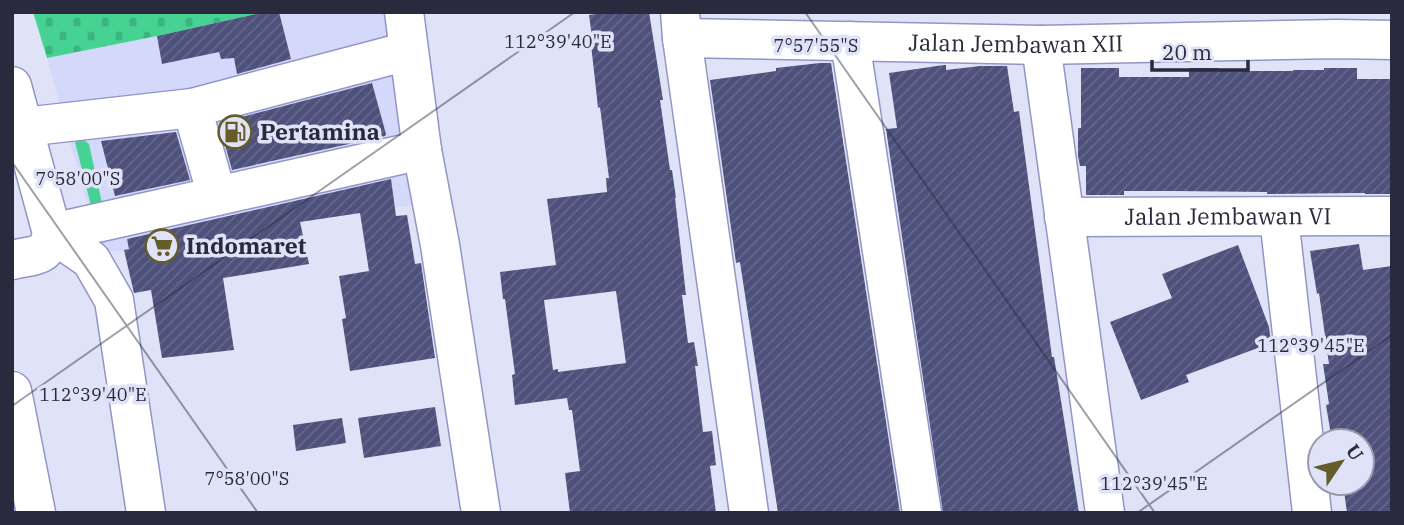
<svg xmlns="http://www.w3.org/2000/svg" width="1404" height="525" viewBox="0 0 1404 525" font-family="'IBM Plex Serif',serif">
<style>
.built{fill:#d4d8fb}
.grass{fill:#45d293}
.cemetery{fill:url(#cemetery-stones)}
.building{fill:url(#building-hatch);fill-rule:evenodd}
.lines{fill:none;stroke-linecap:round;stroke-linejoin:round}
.minor-casing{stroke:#9196c5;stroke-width:41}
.minor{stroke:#fff;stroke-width:38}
.ticks{fill:none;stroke:#292a3d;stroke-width:2;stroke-opacity:0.45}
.labels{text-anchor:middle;stroke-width:7;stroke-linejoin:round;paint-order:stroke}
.street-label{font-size:23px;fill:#292a3d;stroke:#e0e3f7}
.poi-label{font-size:23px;font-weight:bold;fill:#292a3d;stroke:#e0e3f7;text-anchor:start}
.ticks-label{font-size:18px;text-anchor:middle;fill:#292a3d;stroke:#e0e3f7;stroke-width:7;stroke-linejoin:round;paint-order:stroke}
</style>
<defs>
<pattern id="cemetery-stones" width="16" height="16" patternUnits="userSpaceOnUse" patternTransform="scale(1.75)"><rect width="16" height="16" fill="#45d293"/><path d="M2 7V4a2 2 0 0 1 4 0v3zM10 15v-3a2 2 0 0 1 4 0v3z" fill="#3cb480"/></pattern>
<pattern id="building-hatch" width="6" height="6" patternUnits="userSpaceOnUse" patternTransform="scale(1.75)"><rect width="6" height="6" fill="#4e517b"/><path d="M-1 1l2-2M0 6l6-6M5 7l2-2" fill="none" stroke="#65678a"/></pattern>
</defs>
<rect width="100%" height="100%" fill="#e0e3f7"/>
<path class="built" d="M 265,12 L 387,12 L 412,205 L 301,222 L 309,264 L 134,293 L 124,251 L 100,251 L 47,58 L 157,36 Z"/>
<path class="grass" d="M 84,140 L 89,144 L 103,208 L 93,214 L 75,142 Z"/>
<path class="cemetery" d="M 33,12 L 265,12 L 157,36 L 47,58 Z"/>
<path class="building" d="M 265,12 L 279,12 L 291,59 L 237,74 L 234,58 L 221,59 L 219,52 L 162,64 L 157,36 Z
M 609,12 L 649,12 L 663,100 L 660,100 L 670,170 L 672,170 L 676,198 L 675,198 L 686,295 L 682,295 L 688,343 L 694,342 L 698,366 L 695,366 L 703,432 L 712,431 L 716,465 L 710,466 L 716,513 L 570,513 L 565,473 L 580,471 L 572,410 L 569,410 L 567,398 L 515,405 L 512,375 L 515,374 L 505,299 L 503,299 L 500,272 L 556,265 L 547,199 L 607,192 L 606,178 L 609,178 L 600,107 L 598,108 L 595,80 L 591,45 L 593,44 L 589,15 ZM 616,291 L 626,363 L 558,372 L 558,369 L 553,370 L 544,300 Z
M 820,63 L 831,63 L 900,513 L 778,513 L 740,262 L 736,263 L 710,80 L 776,71 L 776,68 Z
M 944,65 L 946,65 L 946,70 L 980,66 L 1007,66 L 1014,112 L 1019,111 L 1052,357 L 1054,357 L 1079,513 L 943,513 L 886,129 L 897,128 L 889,73 Z
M 1081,68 L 1119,68 L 1119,77 L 1189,77 L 1189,68 L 1218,68 L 1218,71 L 1293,71 L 1293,70 L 1324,70 L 1324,68 L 1357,68 L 1357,79 L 1392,79 L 1392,194 L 1365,194 L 1365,193 L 1267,194 L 1267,192 L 1174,191 L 1124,191 L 1124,195 L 1086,195 L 1086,166 L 1080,166 L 1078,156 L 1078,128 L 1081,128 Z
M 372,83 L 386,134 L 385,136 L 232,170 L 219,123 Z
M 176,132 L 190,180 L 115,196 L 101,141 Z
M 391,179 L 396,216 L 407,215 L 415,264 L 421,263 L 435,358 L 350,371 L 342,319 L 346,318 L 339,276 L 369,271 L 360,213 L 300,222 L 309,264 L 223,278 L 234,350 L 162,358 L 151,290 L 134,293 L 124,250 L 129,249 L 127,239 Z
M 1359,244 L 1363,270 L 1392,266 L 1392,513 L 1347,513 L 1343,483 L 1362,483 L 1362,441 L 1332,441 L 1326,405 L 1329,404 L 1323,364 L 1329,364 L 1319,293 L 1317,294 L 1310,251 Z
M 1238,245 L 1269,327 L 1271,343 L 1186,375 L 1189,382 L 1141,400 L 1110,322 L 1172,298 L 1162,274 Z
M 435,407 L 441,446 L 364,458 L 358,418 Z
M 342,418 L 346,443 L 296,451 L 293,425 Z"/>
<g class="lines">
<defs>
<g id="minor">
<path d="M 404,12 L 422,150 L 440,245 L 481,513"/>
<path d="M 680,12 L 682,38 L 749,513"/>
<path id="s1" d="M 682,38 L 1041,45 L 1337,39 L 1392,40"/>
<path d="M 850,41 L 922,513"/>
<path d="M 1041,45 L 1105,513"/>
<path d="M 12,86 L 52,233 C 47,259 35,254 12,260"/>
<path d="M 192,108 L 217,196"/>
<path d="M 24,127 L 192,108 L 408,51"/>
<path id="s2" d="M 1064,217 L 1392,216"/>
<path d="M 1279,217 L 1312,513"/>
<path d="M 52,233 L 422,150"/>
<path d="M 52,233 L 91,260 L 114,300 L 146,513"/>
<path d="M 12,391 L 36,513"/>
</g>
</defs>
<use href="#minor" class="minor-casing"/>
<use href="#minor" class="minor"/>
</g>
<path class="ticks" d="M 805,12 L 1155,513M 12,162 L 258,513M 12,406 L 575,12M 1137,513 L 1392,335"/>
<defs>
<symbol id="fuel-ring" viewBox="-11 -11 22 22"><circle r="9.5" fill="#e0e3f7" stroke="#655c29" stroke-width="1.5"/><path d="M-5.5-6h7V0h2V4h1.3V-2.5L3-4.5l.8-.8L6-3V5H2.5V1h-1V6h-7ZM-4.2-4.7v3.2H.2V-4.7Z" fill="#655c29"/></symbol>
<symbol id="supermarket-ring" viewBox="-11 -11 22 22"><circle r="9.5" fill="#e0e3f7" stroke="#655c29" stroke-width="1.5"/><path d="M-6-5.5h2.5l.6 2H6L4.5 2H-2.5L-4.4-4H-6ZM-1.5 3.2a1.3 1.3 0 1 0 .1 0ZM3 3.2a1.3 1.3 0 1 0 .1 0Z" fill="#655c29"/></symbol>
</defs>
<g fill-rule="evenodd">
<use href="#fuel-ring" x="216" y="113" width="38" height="38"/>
<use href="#supermarket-ring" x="143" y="227" width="38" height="38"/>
</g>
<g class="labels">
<g class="street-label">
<text dy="8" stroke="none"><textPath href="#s1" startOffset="334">Jalan Jembawan XII</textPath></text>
<text dy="8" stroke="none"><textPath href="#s2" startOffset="164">Jalan Jembawan VI</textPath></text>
</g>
<g class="poi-label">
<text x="260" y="140">Pertamina</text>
<text x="186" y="254">Indomaret</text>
</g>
</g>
<g class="ticks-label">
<text x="558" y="48">112°39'40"E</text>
<text x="816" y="52">7°57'55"S</text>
<text x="78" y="185">7°58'00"S</text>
<text x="1311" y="352">112°39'45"E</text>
<text x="93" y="401">112°39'40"E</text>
<text x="247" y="485">7°58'00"S</text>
<text x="1154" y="490">112°39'45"E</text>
</g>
<rect width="1404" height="525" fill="none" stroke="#292a3d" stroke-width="28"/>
<g transform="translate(1341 462) rotate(55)"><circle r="33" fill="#e0e3f7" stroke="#9799ad" stroke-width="2"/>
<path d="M0-5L12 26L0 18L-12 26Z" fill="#655c29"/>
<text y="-10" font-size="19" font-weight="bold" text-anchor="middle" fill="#292a3d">U</text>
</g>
<path d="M1152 60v10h96v-10" fill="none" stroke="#292a3d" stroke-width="3.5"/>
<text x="1162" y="60" font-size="21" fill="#292a3d" stroke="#e0e3f7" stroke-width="5" paint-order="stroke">20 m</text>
</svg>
